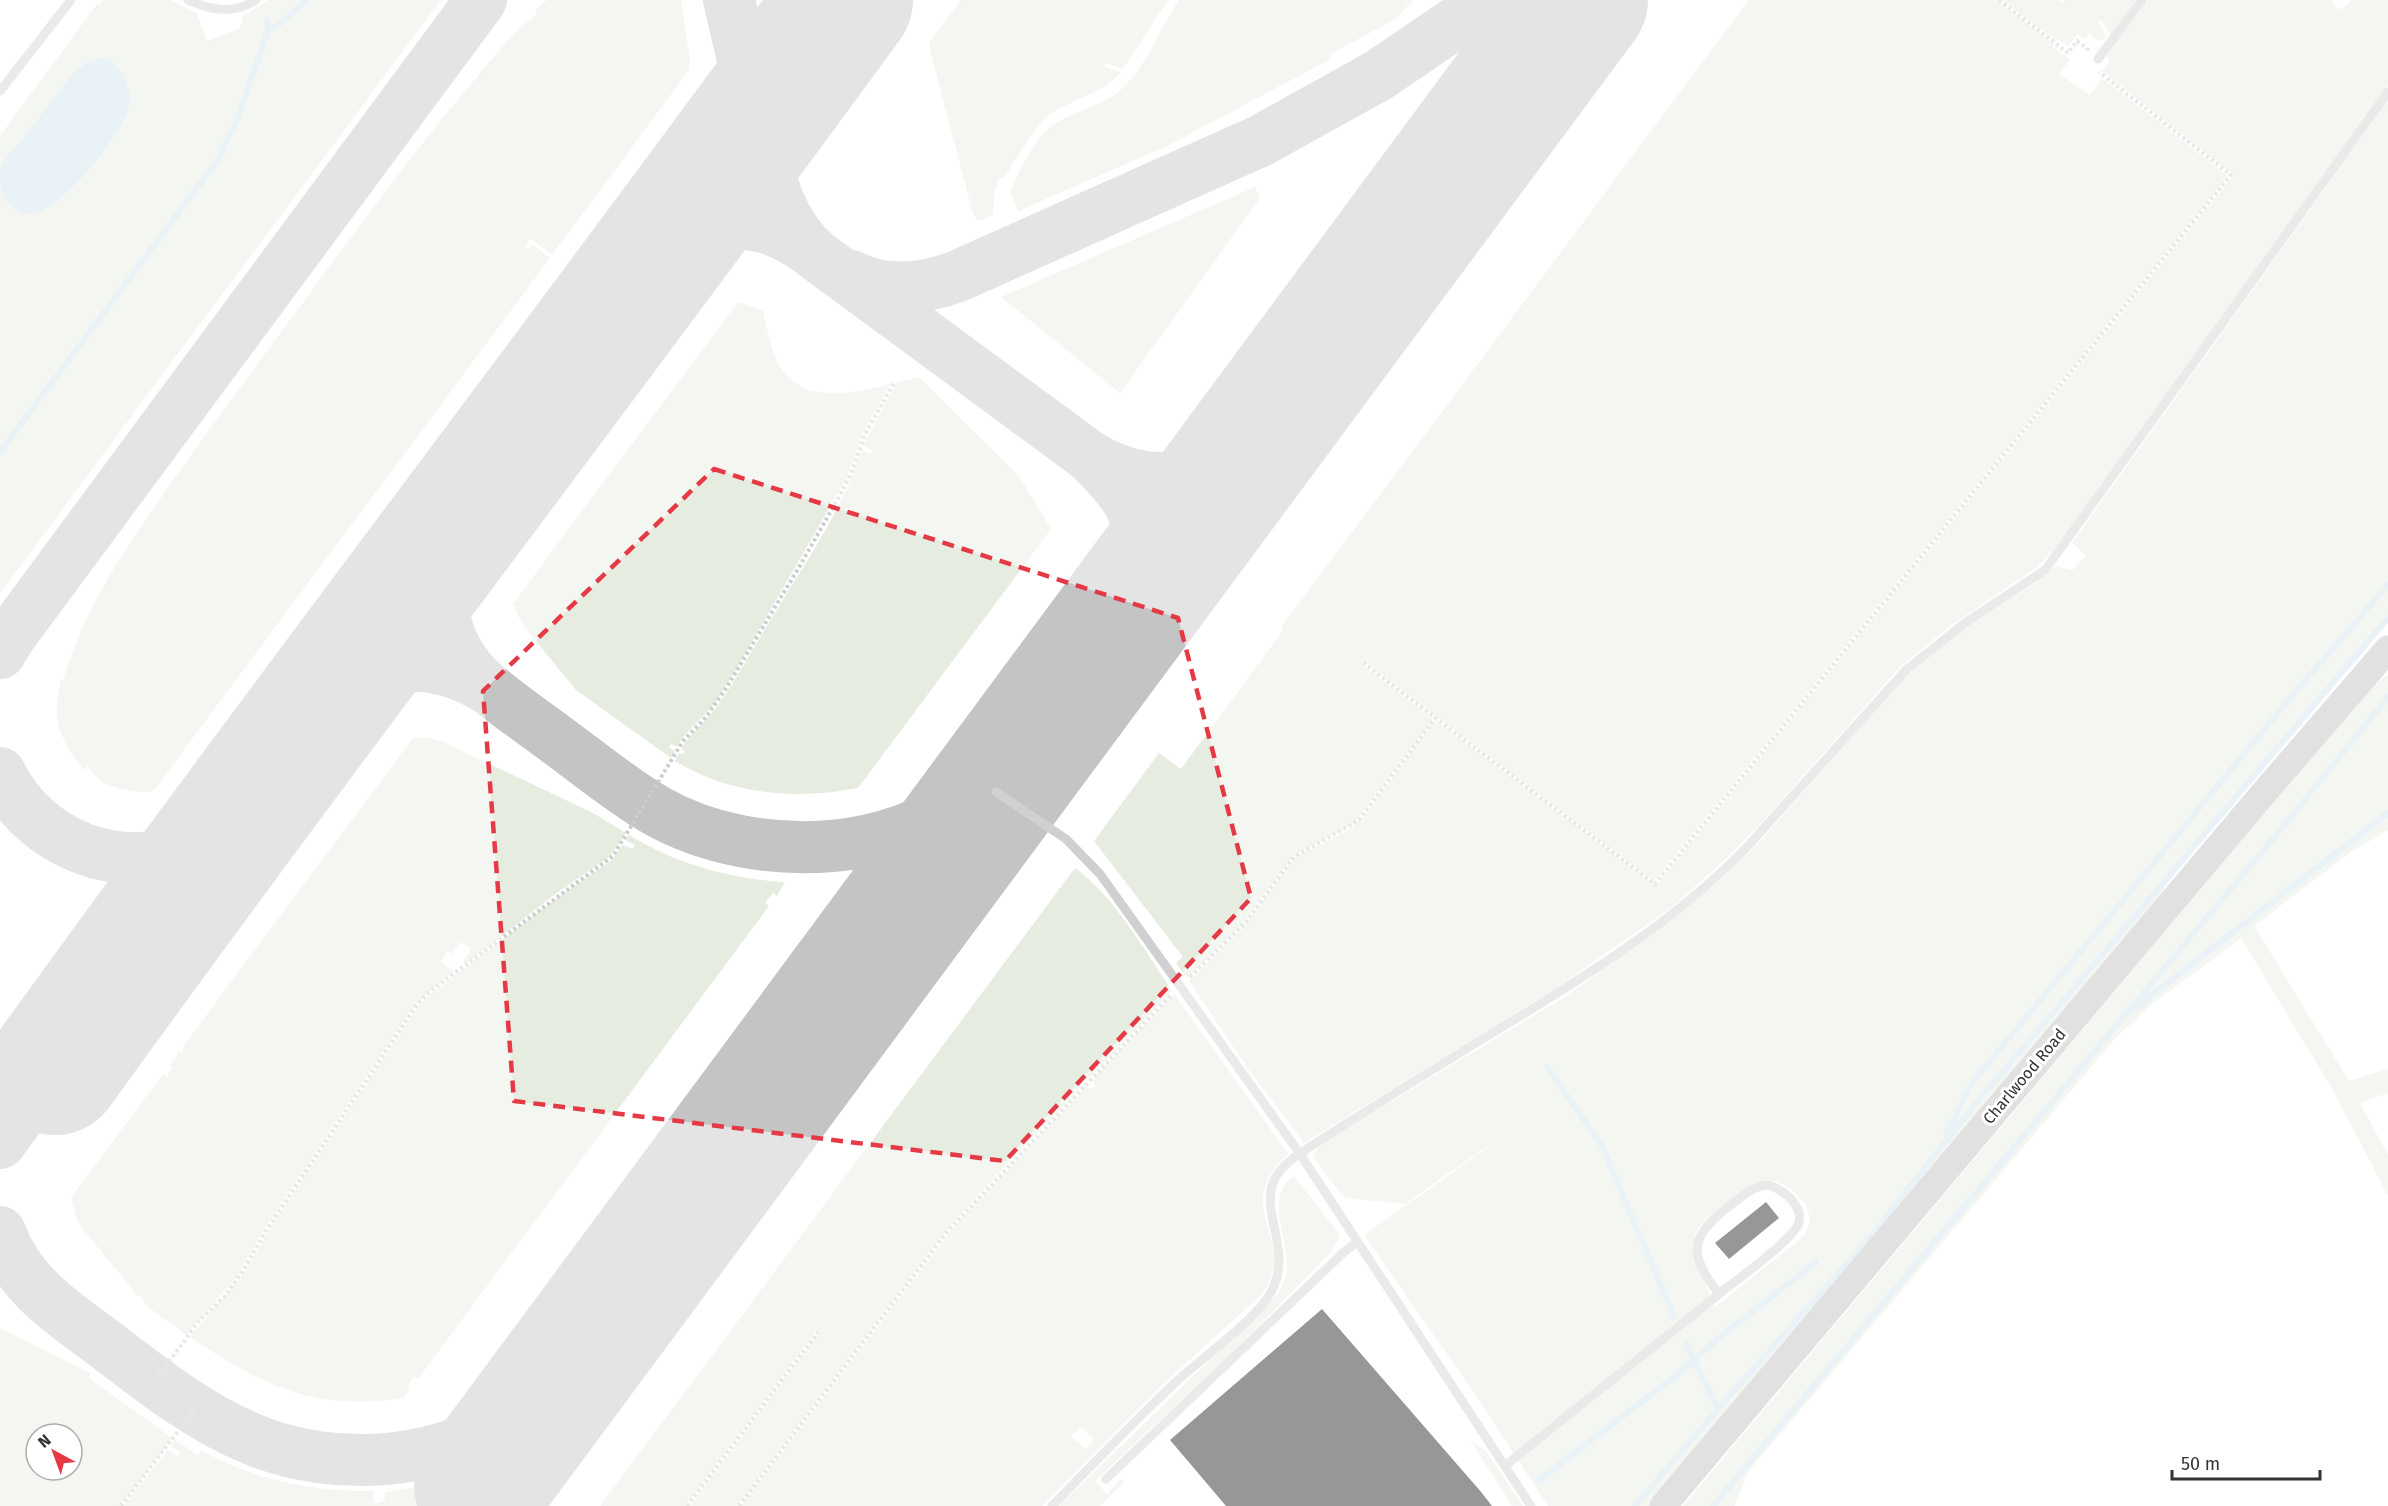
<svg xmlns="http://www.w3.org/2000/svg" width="2388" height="1506" viewBox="0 0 2388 1506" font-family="'Fira Sans',sans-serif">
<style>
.green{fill:#e6ecdf;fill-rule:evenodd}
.water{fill:#cfe2ee}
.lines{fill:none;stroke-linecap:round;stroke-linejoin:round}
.stream{stroke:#cfe2ee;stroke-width:6}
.taxiway{stroke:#c4c4c4;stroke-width:52}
.runway{stroke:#c4c4c4;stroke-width:134}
.building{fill:#1a1a1a}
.path{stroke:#cdcdcd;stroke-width:4;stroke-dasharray:3 3;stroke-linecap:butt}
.lane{stroke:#d0d0d0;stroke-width:9}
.secondary{stroke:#bdbdbd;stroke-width:27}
.marked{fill:none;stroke:#e63946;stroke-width:4.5;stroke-dasharray:12 8;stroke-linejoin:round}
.labels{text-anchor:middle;stroke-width:6;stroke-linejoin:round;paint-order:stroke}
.street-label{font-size:16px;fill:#333;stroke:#fff}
</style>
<rect width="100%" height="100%" fill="#fff"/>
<path class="green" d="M 104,0 L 171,0 L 197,14 L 207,41 L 240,29 L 243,16 L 268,0 L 441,0 L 0,593 L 0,136 L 97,4 L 99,5 Z
M 547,0 L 681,0 L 690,61 L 689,70 L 552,255 L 531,239 L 525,247 L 528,250 L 532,244 L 550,258 L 154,790 C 145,796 110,787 101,781 C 96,777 92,771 88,766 L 83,770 C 59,735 51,723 61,679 L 64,679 C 83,609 126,548 167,489 C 221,412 277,338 333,262 C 378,202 423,140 472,83 C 492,59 512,33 537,14 L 535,10 Z
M 961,0 L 1168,0 L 1123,69 L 1106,63 L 1104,67 L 1121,72 C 1101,96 1071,98 1048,116 C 1031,130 1016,160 1004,178 L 999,177 L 994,196 L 993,215 L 978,221 L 973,214 L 930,50 L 929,43 Z
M 1179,0 L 1413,0 L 1395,19 L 1329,55 L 1331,59 L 1165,147 L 1018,211 L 1010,192 C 1019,171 1036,135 1056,123 C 1078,110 1106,105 1125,86 C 1146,65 1162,26 1179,0 Z
M 1749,0 L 1996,0 L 2054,44 L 2053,47 L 2070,59 L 2059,74 L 2090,95 L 2102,78 L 2228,176 L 1654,881 L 1363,661 L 1361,664 L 1433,719 L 1357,819 L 1351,825 L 1293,856 L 1240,926 L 1187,978 L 1176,963 L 1183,957 L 1094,841 L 1159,753 L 1181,769 L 1282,632 L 1281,627 L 1294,610 Z
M 2002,0 L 2058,0 L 2063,3 L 2065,0 L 2138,0 L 2111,35 L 2101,20 L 2098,22 L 2107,37 L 2099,41 L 2089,33 L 2084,39 L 2077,34 L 2068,46 L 2058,39 L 2056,41 Z
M 2148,0 L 2332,0 L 2338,10 L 2351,2 L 2350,0 L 2388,0 L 2388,85 L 2055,548 L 2051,553 L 2043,545 L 2050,554 L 2036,568 L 1950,626 L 1900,667 L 1763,821 L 1729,856 L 1672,907 L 1553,990 L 1304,1143 L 1249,1070 L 1189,981 L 1242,929 L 1295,858 L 1347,831 L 1364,817 L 1435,720 L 1656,886 L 2234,175 L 2102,71 L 2110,60 L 2106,56 Z
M 2388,100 L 2388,618 L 2163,884 L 2165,895 L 1656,1506 L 1548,1506 L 1477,1397 L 1364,1235 L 1407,1204 L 1346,1198 L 1340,1193 L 1313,1156 L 1319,1145 L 1565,997 L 1658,930 L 1718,882 L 1757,845 L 1903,679 L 1961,631 L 2035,583 L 2055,566 L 2073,570 L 2086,555 L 2072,543 ZM 1524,1121 L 1409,1204 L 1407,1202 ZM 1768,1180 C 1788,1181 1817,1207 1808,1228 C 1805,1236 1798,1241 1792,1246 L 1715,1307 C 1711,1298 1707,1287 1703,1277 C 1686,1235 1692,1229 1727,1203 C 1740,1194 1752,1184 1768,1180 Z
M 1255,187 L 1260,198 L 1120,393 L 1001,297 Z
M 738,302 L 763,311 C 767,328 770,346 777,361 C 800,407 852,393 891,384 L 864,430 L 846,479 L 738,666 L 715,703 L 683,737 L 677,747 L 671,744 L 669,747 L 675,751 L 671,758 L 576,690 L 522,624 L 513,604 Z
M 919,377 L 1019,476 L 1051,529 L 858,788 C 794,800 731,795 675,761 L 679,753 L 683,754 L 685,751 L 681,749 C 691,732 708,720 719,704 C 741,671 760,636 781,603 C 810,555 846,504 861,449 L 871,454 L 872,451 L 863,445 L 897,382 Z
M 2388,674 L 2388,830 L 2348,854 L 2254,926 L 2349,1081 L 2388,1069 L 2388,1093 L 2360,1103 L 2388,1155 L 2388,1196 L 2333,1090 L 2241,938 L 2152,1004 L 2114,1040 L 1747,1473 L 1735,1506 L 1683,1506 L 2304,766 L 2374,686 Z
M 413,738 L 430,738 L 441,741 L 593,813 L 626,833 L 609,857 L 558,892 L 465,964 L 463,962 L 471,949 L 461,942 L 452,954 L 448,951 L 441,962 L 454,971 L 427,993 L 410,1011 L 265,1228 L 237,1276 L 186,1335 L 144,1304 L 142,1297 L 138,1296 L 82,1228 L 76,1218 L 71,1197 L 163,1074 L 167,1076 L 173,1068 L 169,1066 L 179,1052 L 182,1053 L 184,1049 L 182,1048 Z
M 629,835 C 676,864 730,879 785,882 L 777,896 L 773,893 L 765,903 L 769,906 L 418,1379 L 414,1376 L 407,1386 L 410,1389 L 404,1398 C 315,1411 262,1386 190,1337 L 242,1276 L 273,1224 L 419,1005 L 432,993 L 556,899 L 612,860 L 623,845 L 633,849 L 635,845 L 625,840 Z
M 1075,868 C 1115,897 1145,951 1172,991 L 976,1197 L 940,1238 L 737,1506 L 690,1506 L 819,1333 L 816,1331 L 685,1506 L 600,1506 Z
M 1174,994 L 1288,1154 C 1279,1163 1270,1172 1266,1184 C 1252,1223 1294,1251 1261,1295 L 1163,1384 L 1042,1506 L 741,1506 L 954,1227 L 1088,1085 L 1089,1089 L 1095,1087 L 1093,1079 ZM 1080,1427 L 1094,1439 L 1086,1449 L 1071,1437 Z
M 1294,1176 L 1340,1235 L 1332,1251 L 1233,1352 L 1095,1481 L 1107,1494 L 1121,1479 L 1124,1482 L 1100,1506 L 1059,1506 L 1278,1294 C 1281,1287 1285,1280 1287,1272 C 1291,1242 1262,1197 1294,1176 Z
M 0,1328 L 90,1373 L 89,1378 L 172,1438 L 120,1506 L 0,1506 ZM 36,1434 L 72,1434 L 72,1470 L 36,1470 Z
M 175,1440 L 198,1455 L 201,1450 C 254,1480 313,1492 373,1491 L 374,1503 L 381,1503 L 385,1499 L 385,1492 L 423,1486 L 465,1476 L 478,1488 L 507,1506 L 124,1506 L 168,1450 L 178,1456 L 180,1452 L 171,1446 Z
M 1471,1441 L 1486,1451 L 1523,1506 L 1512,1506 Z"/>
<path class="water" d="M 100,58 C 117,59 125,75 128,89 C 130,95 131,101 129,107 C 121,134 60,215 30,214 C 20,214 10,205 4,198 C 0,191 0,176 1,167 C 4,158 14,150 20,142 C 38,119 55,96 73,74 L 85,64 Z"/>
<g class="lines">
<path class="stream" d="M 268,31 L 284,21 L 306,0
M 0,452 L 217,161 L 237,120 L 268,31 L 267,21
M 2131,1011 L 2388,813
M 1547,1067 L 1601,1144 L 1674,1316
M 1946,1135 L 1971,1084 L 2297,690 L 2388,585
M 1686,1344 L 1718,1409 L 1867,1241 L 1978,1101 L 2388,618
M 1538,1481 L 1678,1374 L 1720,1337 L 1816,1262
M 1635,1506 L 1718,1409
M 1713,1506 L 2282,828 L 2388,697"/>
<path class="taxiway" d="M 729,0 C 738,38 747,75 755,113 C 768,165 773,217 816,255 L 1089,456 C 1152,517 1145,535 1126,615
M 652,262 C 704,217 756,209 812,252
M 851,276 C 885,293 924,289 958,276 L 1260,141 L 1379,75 L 1489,0
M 1091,457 C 1137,485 1190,486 1236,455 C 1246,448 1254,438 1263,429
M 463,517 C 433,570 433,634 478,679 C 502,702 531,720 557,740 C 590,764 622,791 657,811 C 708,840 773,851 832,846 C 879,842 928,825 967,798 C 989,782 1009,763 1029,745
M 0,653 L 11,635 L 481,0
M 317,711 C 371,663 425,650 488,689
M 0,773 C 35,845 121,878 194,846 C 210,839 223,829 236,818
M 0,1143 L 55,1068
M 0,1232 C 20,1290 72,1318 118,1354 C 158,1385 201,1417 247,1437 C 336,1476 452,1466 528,1404 C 553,1384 574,1355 595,1331"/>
<path class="runway" d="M 55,1068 C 314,709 585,358 846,0
M 481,1485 L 1581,0"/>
</g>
<path class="building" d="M 1766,1202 L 1779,1218 L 1729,1259 L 1715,1243 Z
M 1322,1309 L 1482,1493 L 1492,1506 L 1226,1506 L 1170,1440 Z"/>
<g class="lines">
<path class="path" d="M 1999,0 L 2068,53 L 2077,41 L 2089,50
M 1363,663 L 1655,884 L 2231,175 L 2099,72
M 1190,977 L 1245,923 L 1294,857 L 1359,820 L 1435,718
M 155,1381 L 199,1321 L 225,1296 L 242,1272 L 266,1231 L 415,1007 L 429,992 L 613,856 L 683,741 L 706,717 L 725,690 L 798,569 L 840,495 L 852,471 L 865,434 L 894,383
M 121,1506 L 195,1409
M 687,1506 L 818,1332
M 739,1506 L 946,1233 L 1171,995"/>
<path class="lane" d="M 188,0 C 211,10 233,15 256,0
M 2098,59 L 2142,0
M 0,91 L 71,0
M 996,792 L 1066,839 L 1100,874 L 1300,1154 L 1531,1506
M 1769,1185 C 1778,1188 1785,1193 1792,1200 C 1797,1207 1801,1213 1799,1222 C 1795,1239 1735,1281 1719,1294 C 1686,1252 1691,1235 1731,1205 C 1743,1196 1753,1185 1769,1185 Z
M 1506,1465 L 1719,1294
M 1106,1479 L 1344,1252 L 1357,1242
M 1052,1506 C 1093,1464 1134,1421 1177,1381 C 1203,1357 1253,1322 1270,1294 C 1296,1250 1255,1209 1277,1175 C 1286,1161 1305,1150 1319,1141 C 1377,1104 1435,1068 1494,1032 C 1583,978 1675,922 1748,846 L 1906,670 L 1965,623 L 2045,570 L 2388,92"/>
<path class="secondary" d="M 1663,1506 L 2262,795 L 2388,649"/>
</g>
<path d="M0 0H2388V1506H0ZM 714,469 L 1178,618 L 1251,898 L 1005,1161 L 514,1101 L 483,691 Z" fill="#fff" fill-opacity=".55" fill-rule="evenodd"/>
<path class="marked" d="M 714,469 L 1178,618 L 1251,898 L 1005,1161 L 514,1101 L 483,691 Z"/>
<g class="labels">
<g class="street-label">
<text transform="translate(2024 1076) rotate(-50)" y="6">Charlwood Road</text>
</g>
</g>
<g transform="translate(54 1452) rotate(319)"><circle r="28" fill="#ffffff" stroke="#adadad" stroke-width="1.5"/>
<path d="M0-4.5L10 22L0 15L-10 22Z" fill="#e63946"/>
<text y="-9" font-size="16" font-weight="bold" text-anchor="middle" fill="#333333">N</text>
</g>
<path d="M2172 1470v9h148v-9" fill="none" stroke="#333333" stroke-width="3"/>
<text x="2181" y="1470" font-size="18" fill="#333333" stroke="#ffffff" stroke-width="4.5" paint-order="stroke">50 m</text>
</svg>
